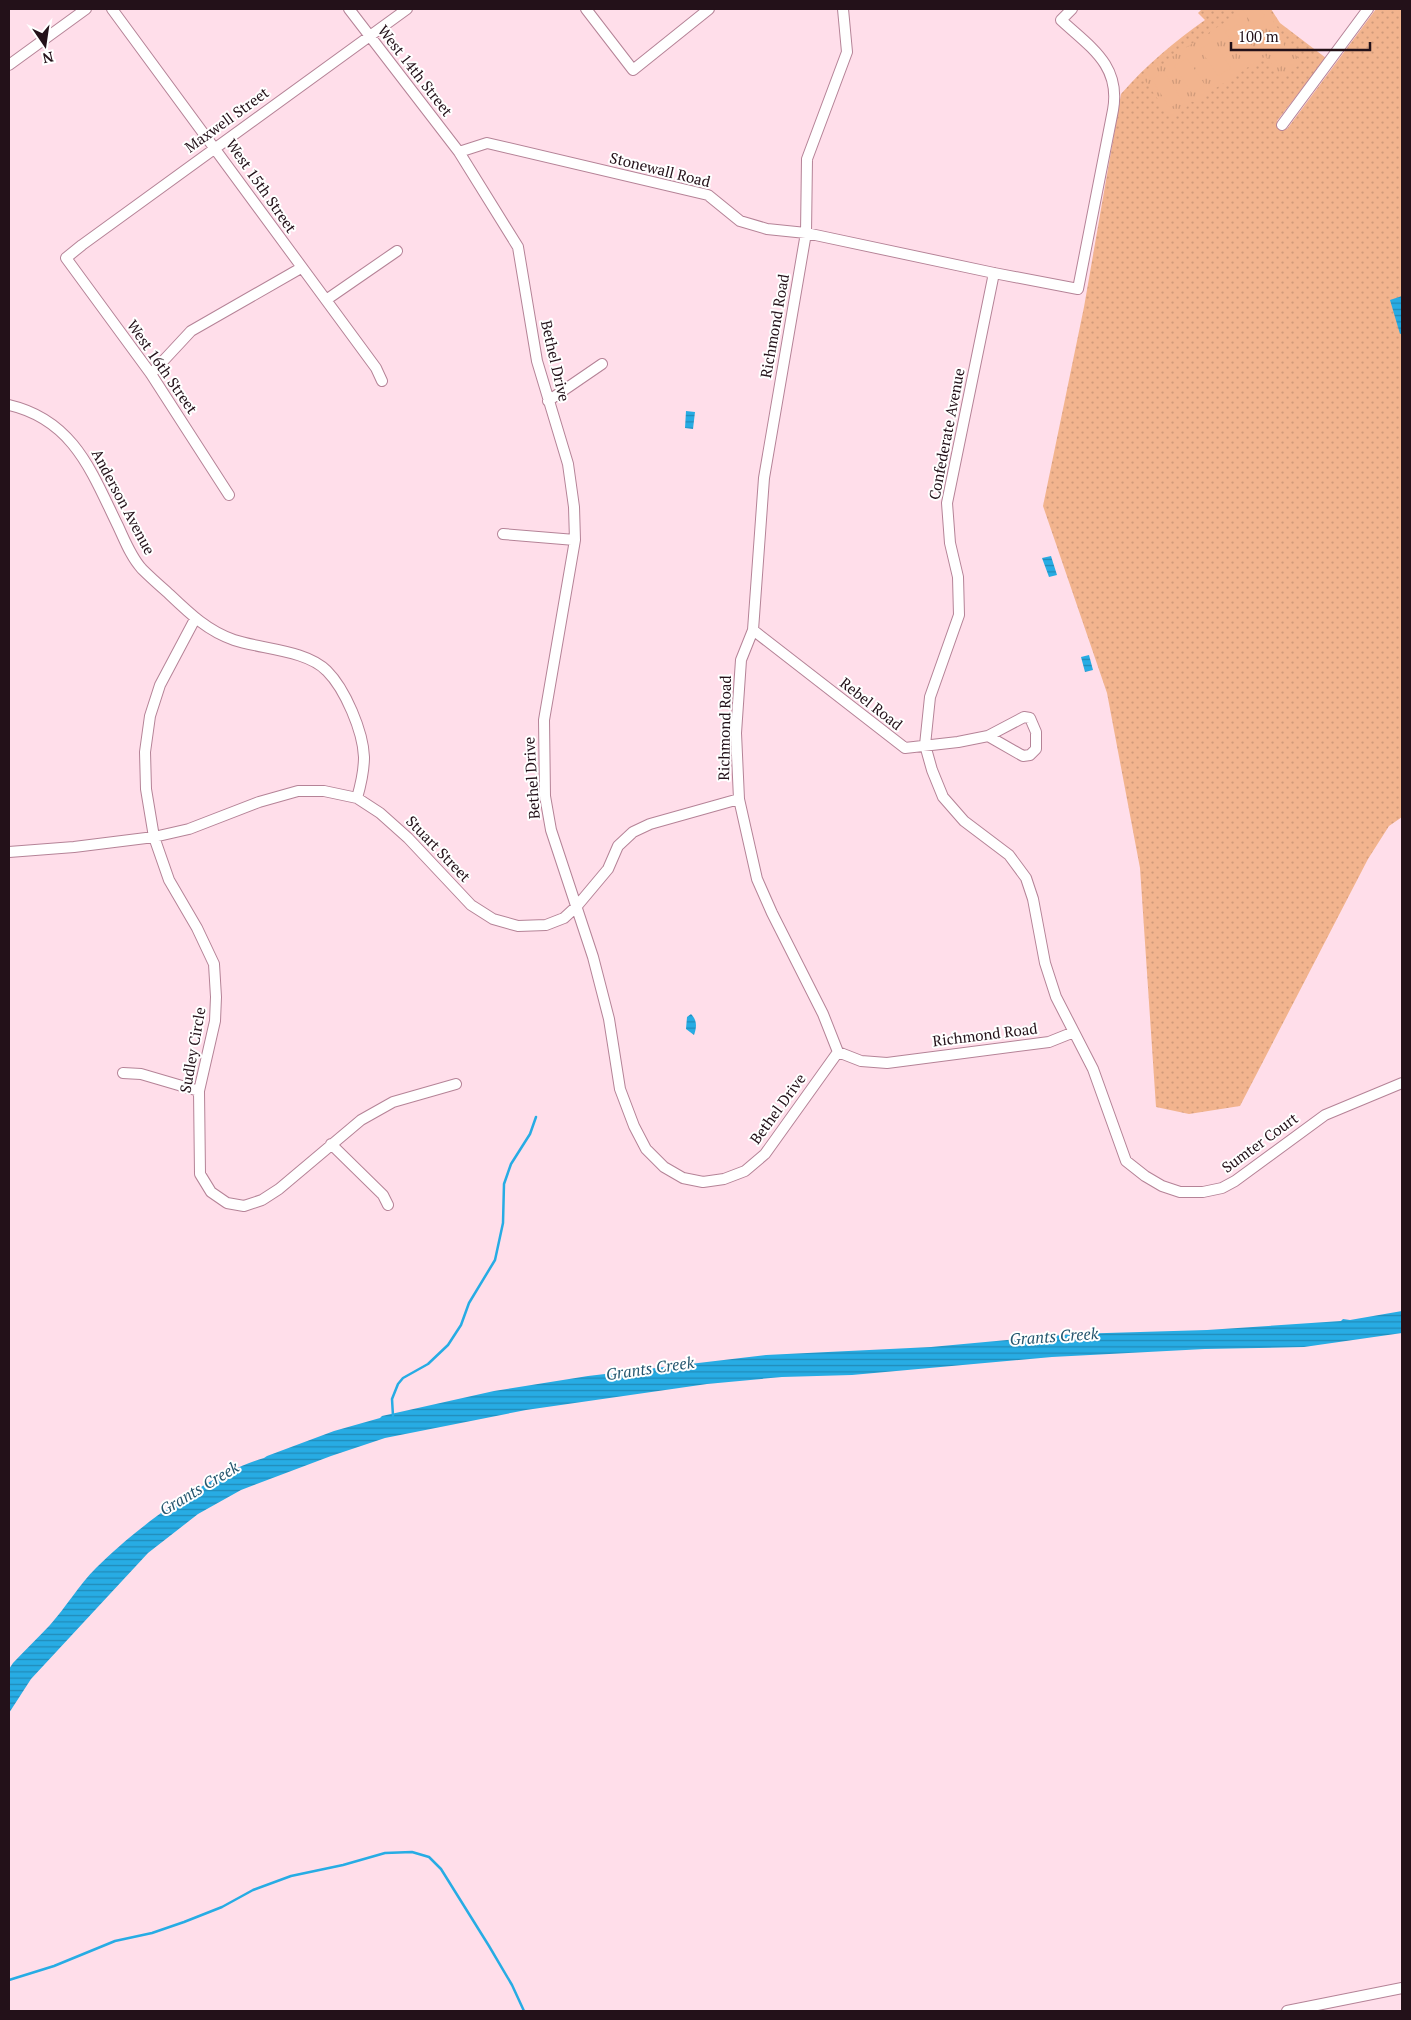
<svg xmlns="http://www.w3.org/2000/svg" width="1411" height="2020" viewBox="0 0 1411 2020" font-family="'PT Serif',serif">
<style>
.grass{fill:url(#grass-dots)}
.park{fill:url(#park-tufts)}
.garden{fill:#f2b48e}
.water{fill:url(#water-rules)}
.lines{fill:none;stroke-linecap:round;stroke-linejoin:round}
.stream{stroke:#27ace4;stroke-width:2.5}
.minor-casing{stroke:#b58397;stroke-width:12}
.minor{stroke:#fff;stroke-width:10}
.labels{text-anchor:middle;stroke-width:4;stroke-linejoin:round;paint-order:stroke}
.street-label{font-size:15px;fill:#231119;stroke:#fff}
.water-label{font-size:16px;font-style:italic;fill:#26576f;stroke:#fff}
</style>
<defs>
<pattern id="grass-dots" width="8" height="8" patternUnits="userSpaceOnUse" patternTransform="scale(1.25)"><rect width="8" height="8" fill="#f2b48e"/><path d="M2 2h.1M6 6h.1" fill="none" stroke="#cf9a7a" stroke-width="1.8" stroke-linecap="round"/></pattern>
<pattern id="park-tufts" width="24" height="20" patternUnits="userSpaceOnUse" patternTransform="scale(1.25)"><rect width="24" height="20" fill="#f2b48e"/><path d="M3 7l-1-3M5 7V3M7 7l1-3M15 17l-1-3M17 17v-4M19 17l1-3" fill="none" stroke="#cf9a7a"/></pattern>
<pattern id="water-rules" width="6" height="5" patternUnits="userSpaceOnUse" patternTransform="scale(1.25)"><rect width="6" height="5" fill="#27ace4"/><path d="M0 2.5h6" fill="none" stroke="#218bb8"/></pattern>
</defs>
<rect width="100%" height="100%" fill="#ffdeea"/>
<path class="grass" d="M 1202,9 L 1271,9 L 1280,23 L 1326,58 L 1277,121 L 1287,129 L 1376,9 L 1402,9 L 1402,817 L 1389,826 L 1368,859 L 1240,1106 L 1189,1114 L 1156,1107 L 1140,868 L 1107,693 L 1043,506 L 1084,307 L 1121,94 C 1146,65 1174,42 1205,20 L 1198,13 Z"/>
<path class="park" d="M 1236,9 L 1265,9 L 1299,60 L 1298,66 L 1284,75 L 1278,73 L 1266,56 L 1194,102 L 1189,101 L 1187,107 L 1173,116 L 1168,114 L 1144,79 L 1144,74 L 1159,64 L 1166,66 L 1167,60 L 1239,13 Z"/>
<path class="garden" d="M 1242,9 L 1260,9 L 1265,16 L 1252,24 Z
M 1238,24 L 1256,52 L 1243,60 L 1225,32 Z
M 1275,31 L 1293,59 L 1280,67 L 1262,39 Z
M 1213,41 L 1231,68 L 1218,76 L 1200,49 Z
M 1187,58 L 1205,85 L 1192,93 L 1174,66 Z
M 1164,72 L 1182,100 L 1170,108 L 1152,80 Z"/>
<path class="water" d="M 1402,296 L 1402,333 L 1400,334 L 1390,300 Z
M 686,411 L 695,412 L 693,429 L 685,428 Z
M 1051,556 L 1057,575 L 1049,577 L 1042,558 Z
M 1089,655 L 1093,670 L 1085,672 L 1081,657 Z
M 691,1014 C 697,1020 697,1027 694,1035 L 686,1029 L 687,1017 Z
M 1402,1311 L 1402,1333 L 1304,1347 L 1205,1349 L 1052,1357 L 852,1375 L 782,1377 L 707,1384 L 526,1410 L 385,1438 L 331,1456 L 241,1490 L 198,1514 L 148,1553 L 31,1679 L 9,1713 L 9,1669 L 13,1663 C 25,1650 38,1638 50,1625 C 66,1607 79,1585 96,1568 C 138,1526 208,1475 264,1458 L 267,1456 L 334,1431 L 380,1418 L 382,1416 L 494,1391 L 588,1376 L 766,1355 L 931,1347 L 1073,1334 L 1207,1330 L 1341,1321 L 1343,1319 L 1350,1320 Z"/>
<g class="lines">
<path class="stream" d="M 393,1416 L 392,1399 L 398,1384 L 403,1378 L 428,1364 L 448,1345 L 461,1325 L 469,1303 L 495,1260 L 503,1223 L 504,1184 L 511,1164 L 530,1134 L 536,1117
M 9,1980 L 54,1966 L 115,1941 L 152,1933 L 184,1922 L 222,1907 L 253,1890 L 291,1876 L 343,1865 L 385,1853 L 412,1852 L 429,1857 L 441,1869 L 489,1946 L 512,1985 L 524,2011"/>
<defs>
<path id="minor" d="M 112,9 L 376,368 L 382,381
M 349,9 L 459,152 L 518,247 L 537,361 L 568,464 L 574,507 L 575,540 L 544,720 L 545,796 L 551,830 L 593,957 L 609,1019 L 620,1089 L 634,1126 L 646,1149 L 664,1167 L 683,1178 L 703,1182 L 724,1179 L 745,1171 L 765,1154 L 838,1052
M 586,9 L 633,70 L 709,9
M 843,9 L 847,52 L 807,159 L 806,233 L 764,478 L 753,630 L 741,660 L 736,733 L 739,799 L 757,879 L 772,913 L 823,1014 L 838,1052 L 861,1061 L 887,1063 L 1049,1042 L 1074,1032
M 9,65 L 86,9
M 1282,125 L 1368,9
M 459,152 L 487,143 L 708,195 L 740,221 L 767,229 L 806,233 L 994,273 L 1078,289 L 1113,110 C 1121,65 1090,47 1061,20 L 1072,9
M 994,273 L 947,503 L 950,543 L 958,577 L 959,615 L 930,697 L 925,745 L 932,770 L 943,797 L 964,821 L 1009,855 L 1026,878 L 1033,899 L 1045,963 L 1056,997 L 1093,1069 L 1126,1161 L 1145,1176 L 1162,1186 L 1180,1192 L 1203,1192 L 1222,1188 L 1235,1181 L 1325,1115 L 1402,1083
M 326,300 L 397,251
M 151,374 L 191,331 L 301,268
M 548,401 L 602,364
M 9,405 C 74,420 92,473 118,526 C 125,541 131,557 142,569 C 150,577 159,585 167,592 C 188,612 207,631 234,640 C 261,649 307,650 327,671 C 345,689 363,731 364,757 C 364,771 361,784 357,798
M 229,495 L 151,374 L 66,258 L 82,245 L 407,9
M 503,534 L 575,540
M 195,619 L 160,685 L 150,716 L 145,752 L 146,789 L 154,837 L 169,880 L 197,928 L 214,964 L 216,997 L 215,1021 L 199,1091 L 200,1174 L 211,1192 L 227,1203 L 244,1206 L 262,1200 L 279,1189 L 361,1120 L 393,1102 L 456,1084
M 753,630 L 905,748 L 958,742 L 988,736 L 1023,756 L 1030,755 L 1036,749 L 1036,732 L 1030,718 L 1024,717 L 988,736
M 9,852 L 74,847 L 154,837 L 189,829 L 259,802 L 298,791 L 324,791 L 357,798 L 380,813 L 408,838 L 471,905 L 493,919 L 518,926 L 546,925 L 564,918 L 577,906 L 608,869 L 618,846 L 633,832 L 650,824 L 739,799
M 123,1073 L 141,1074 L 199,1091
M 331,1144 L 383,1195 L 388,1205
M 1287,2011 L 1402,1988"/>
</defs>
<use href="#minor" class="minor-casing"/>
<use href="#minor" class="minor"/>
</g>
<g class="labels">
<g class="street-label">
<text transform="translate(415 71) rotate(52)" y="5">West 14th Street</text>
<text transform="translate(227 120) rotate(-36)" y="5">Maxwell Street</text>
<text transform="translate(660 170) rotate(14)" y="5">Stonewall Road</text>
<text transform="translate(261 186) rotate(55)" y="5">West 15th Street</text>
<text transform="translate(775 326) rotate(-80)" y="5">Richmond Road</text>
<text transform="translate(555 361) rotate(77)" y="5">Bethel Drive</text>
<text transform="translate(162 367) rotate(55)" y="5">West 16th Street</text>
<text transform="translate(947 434) rotate(-79)" y="5">Confederate Avenue</text>
<text transform="translate(123 502) rotate(62)" y="5">Anderson Avenue</text>
<text transform="translate(871 704) rotate(38)" y="5">Rebel Road</text>
<text transform="translate(725 728) rotate(-89)" y="5">Richmond Road</text>
<text transform="translate(532 778) rotate(-94)" y="5">Bethel Drive</text>
<text transform="translate(438 849) rotate(46)" y="5">Stuart Street</text>
<text transform="translate(985 1035) rotate(-7)" y="5">Richmond Road</text>
<text transform="translate(193 1050) rotate(-80)" y="5">Sudley Circle</text>
<text transform="translate(778 1109) rotate(-54)" y="5">Bethel Drive</text>
<text transform="translate(1260 1143) rotate(-36)" y="5">Sumter Court</text>
</g>
<g class="water-label">
<text transform="translate(1054 1336) rotate(-4)" y="6">Grants Creek</text>
<text transform="translate(650 1368) rotate(-8)" y="6">Grants Creek</text>
<text transform="translate(199 1488) rotate(-31)" y="6">Grants Creek</text>
</g>
</g>
<rect width="1411" height="2020" fill="none" stroke="#231119" stroke-width="20"/>
<g transform="translate(45 45) rotate(167)" stroke="#ffffff" stroke-width="4" paint-order="stroke">
<path d="M0-4L9 19L0 12L-9 19Z" fill="#231119"/>
<text y="-8" font-size="14" font-weight="bold" text-anchor="middle" fill="#231119">N</text>
</g>
<path d="M1231 42v8h139v-8" fill="none" stroke="#231119" stroke-width="2.5"/>
<text x="1238" y="42" font-size="15" fill="#231119" stroke="#ffffff" stroke-width="4" paint-order="stroke">100 m</text>
</svg>
